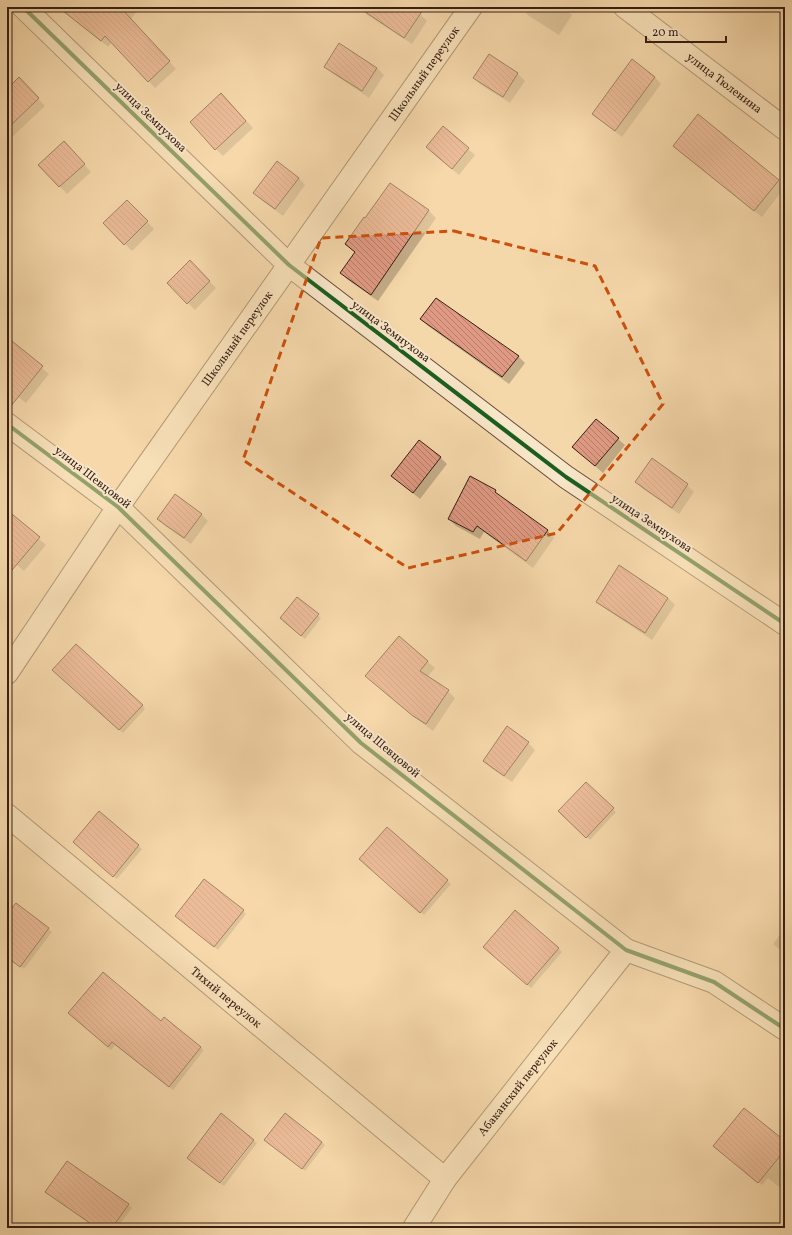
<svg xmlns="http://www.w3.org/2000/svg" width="792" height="1235" viewBox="0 0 792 1235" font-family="Vollkorn,serif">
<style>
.shadow{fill:#0003}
.building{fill:url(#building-back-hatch);stroke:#361e15}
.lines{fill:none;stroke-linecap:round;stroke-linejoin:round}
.street-casing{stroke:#664c3a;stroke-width:24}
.street{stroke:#f8e6c8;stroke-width:22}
.cycleway-casing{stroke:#f8e6c8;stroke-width:6}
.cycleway{stroke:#1b5e20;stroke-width:4}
.marked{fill:none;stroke:#cd500d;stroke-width:3;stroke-dasharray:8 5;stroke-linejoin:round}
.labels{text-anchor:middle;stroke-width:4;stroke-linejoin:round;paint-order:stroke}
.street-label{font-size:12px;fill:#361e15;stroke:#f8e6c8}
</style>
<defs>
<pattern id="building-back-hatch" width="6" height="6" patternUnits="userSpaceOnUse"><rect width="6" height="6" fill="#e09a83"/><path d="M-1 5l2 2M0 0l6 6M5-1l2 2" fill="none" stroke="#b67d6a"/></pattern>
</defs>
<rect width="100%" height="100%" fill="#f5d8aa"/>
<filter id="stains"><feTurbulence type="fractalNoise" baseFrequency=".005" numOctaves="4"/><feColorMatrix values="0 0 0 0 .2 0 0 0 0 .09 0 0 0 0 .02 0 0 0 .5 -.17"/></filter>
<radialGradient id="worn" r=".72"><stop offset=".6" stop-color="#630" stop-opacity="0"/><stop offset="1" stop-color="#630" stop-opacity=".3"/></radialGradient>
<path class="shadow" d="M 71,7 L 140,7 L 131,19 L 176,69 L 155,88 L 112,42 L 108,47 L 74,19 Z
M 361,7 L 409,7 L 420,14 L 427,21 L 412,44 L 367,15 Z
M 523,7 L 563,7 L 572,15 L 559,35 L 529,16 L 522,9 Z
M 489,56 L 518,74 L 525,81 L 510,103 L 481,85 L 474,78 Z
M 325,67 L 377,68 L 384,75 L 369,98 L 332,73 Z
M 655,77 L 661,84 L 622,137 L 600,120 L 593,113 Z
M 19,79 L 45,106 L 9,140 L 7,138 L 7,90 Z
M 228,101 L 253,128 L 223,156 L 216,149 Z
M 699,116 L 785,187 L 762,217 L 681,153 L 674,146 Z
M 468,149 L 475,155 L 459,175 L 434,154 Z
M 71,150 L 91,172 L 67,194 L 40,165 Z
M 299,178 L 305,185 L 283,216 L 261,200 L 254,193 Z
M 390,184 L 429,211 L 436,218 L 378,301 L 348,280 L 341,273 L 355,253 L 346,244 L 366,220 Z
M 127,201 L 154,229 L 132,251 L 104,223 Z
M 190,262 L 216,288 L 195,310 L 168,283 Z
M 421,319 L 518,356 L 525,363 L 509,384 L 428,326 Z
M 7,338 L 49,374 L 26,403 L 7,388 Z
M 596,420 L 625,445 L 603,473 L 573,447 Z
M 440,457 L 447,464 L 420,499 L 392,476 Z
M 652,460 L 687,485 L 694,492 L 679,514 L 643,489 L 636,482 Z
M 495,491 L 502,498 L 548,531 L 554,538 L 533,568 L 484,532 L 480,539 L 456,526 L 449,519 Z
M 7,512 L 46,545 L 24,571 L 7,557 Z
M 201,514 L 208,521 L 191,544 L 165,526 L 158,519 Z
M 668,598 L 675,605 L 652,640 L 604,608 L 597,602 Z
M 297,599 L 321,618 L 305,639 L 284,622 Z
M 399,638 L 435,668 L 427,677 L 448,691 L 455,698 L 433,731 L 421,722 L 374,683 Z
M 57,673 L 142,705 L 145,709 L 123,733 Z
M 507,728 L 528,743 L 535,750 L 512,782 L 491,768 L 484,761 Z
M 785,773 L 785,787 L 779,781 Z
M 586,784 L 616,812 L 590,840 L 560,811 Z
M 99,812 L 142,849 L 117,879 L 77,845 Z
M 388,828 L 451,884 L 424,915 L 364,862 Z
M 16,904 L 52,932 L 24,969 L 7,956 L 7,916 Z
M 243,911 L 246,914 L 218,950 L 176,916 Z
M 785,928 L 785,954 L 773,944 Z
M 559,949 L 562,952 L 531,988 L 488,950 Z
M 73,1016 L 161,1022 L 204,1050 L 173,1090 L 115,1045 L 111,1050 Z
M 254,1141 L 257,1143 L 224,1186 L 221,1184 Z
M 322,1142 L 325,1145 L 305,1171 L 268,1143 Z
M 785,1142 L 785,1192 L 768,1178 L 762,1185 L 718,1149 Z
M 46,1192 L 128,1204 L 132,1208 L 117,1228 L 97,1228 Z"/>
<path class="building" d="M 58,7 L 120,7 L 170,61 L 148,82 L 105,36 L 101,41 Z
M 358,7 L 425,7 L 404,38 Z
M 339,43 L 377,68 L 362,91 L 324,67 Z
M 489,54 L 518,73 L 503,97 L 473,78 Z
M 632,59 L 655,77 L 615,131 L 592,114 Z
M 19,77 L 39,98 L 7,129 L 7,89 Z
M 221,93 L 246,121 L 215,150 L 190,122 Z
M 698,114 L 779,180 L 754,211 L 673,146 Z
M 443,126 L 469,148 L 452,169 L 426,147 Z
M 64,141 L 85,164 L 59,187 L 38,165 Z
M 277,161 L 299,178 L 275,209 L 253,193 Z
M 390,183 L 429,210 L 371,295 L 340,273 L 355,252 L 345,244 L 364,217 L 365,218 Z
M 127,200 L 148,221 L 124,245 L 103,223 Z
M 190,260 L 210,281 L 187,304 L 167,283 Z
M 436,298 L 519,356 L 502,377 L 420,319 Z
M 7,337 L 43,366 L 7,411 Z
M 596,419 L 619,438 L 595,466 L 572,447 Z
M 419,440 L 441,457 L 413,493 L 391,476 Z
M 652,458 L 688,484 L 672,508 L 635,482 Z
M 470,476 L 496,490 L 495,492 L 548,530 L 526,561 L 477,526 L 473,532 L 448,519 Z
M 175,494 L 202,514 L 184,538 L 157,519 Z
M 7,510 L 40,537 L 7,576 Z
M 619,565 L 668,598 L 645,633 L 596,602 Z
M 297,597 L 319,614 L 301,636 L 280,618 Z
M 399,636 L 428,661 L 420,671 L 449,690 L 426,724 L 413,716 L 365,676 Z
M 76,644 L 143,705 L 119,730 L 52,670 Z
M 507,726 L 529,742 L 504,776 L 483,761 Z
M 586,782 L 614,808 L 586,838 L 558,811 Z
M 99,811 L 139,845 L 113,877 L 73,842 Z
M 387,827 L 448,880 L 420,913 L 359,859 Z
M 204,879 L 244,910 L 214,947 L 175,916 Z
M 16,903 L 49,928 L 20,967 L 7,957 L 7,914 Z
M 515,910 L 559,948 L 527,985 L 483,947 Z
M 103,972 L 161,1021 L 164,1017 L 201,1047 L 169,1087 L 112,1042 L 108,1047 L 68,1013 Z
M 744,1108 L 785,1141 L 785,1150 L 758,1183 L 713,1146 Z
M 221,1113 L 254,1140 L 220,1183 L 187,1158 Z
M 285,1113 L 322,1142 L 302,1169 L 264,1140 Z
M 67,1161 L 129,1204 L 112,1228 L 97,1228 L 45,1192 Z"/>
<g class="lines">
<defs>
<g id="street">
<path d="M 23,7 L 289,265 L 566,477 L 785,624"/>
<path id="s1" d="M 625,7 L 785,129"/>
<path d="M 7,424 L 118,507 L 361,743 L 626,950 L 714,982 L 785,1029"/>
<path id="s2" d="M 7,673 L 118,507 L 471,7"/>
<path id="s3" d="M 7,815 L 445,1179"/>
<path id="s4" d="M 414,1228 L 445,1179 L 626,950"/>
</g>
</defs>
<use href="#street" class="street-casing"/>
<use href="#street" class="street"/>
<defs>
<path id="cycleway" d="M 23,7 L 289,265 L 566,477 L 785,624
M 7,424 L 118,507 L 361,743 L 626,950 L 714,982 L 785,1029"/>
</defs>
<use href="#cycleway" class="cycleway-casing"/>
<use href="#cycleway" class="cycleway"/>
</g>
<path d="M0 0H792V1235H0ZM 454,231 L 595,266 L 663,404 L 557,533 L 408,568 L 243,460 L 321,238 Z" fill="#f5d8aa" fill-opacity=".55" fill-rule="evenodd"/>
<path class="marked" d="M 454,231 L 595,266 L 663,404 L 557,533 L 408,568 L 243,460 L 321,238 Z"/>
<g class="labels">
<g class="street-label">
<text dy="4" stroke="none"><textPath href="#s2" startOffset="730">Школьный переулок</textPath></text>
<text dy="4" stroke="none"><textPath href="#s1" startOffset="125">улица Тюленина</textPath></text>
<text transform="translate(151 117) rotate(44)" y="4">улица Земнухова</text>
<text transform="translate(391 331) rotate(37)" y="4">улица Земнухова</text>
<text dy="4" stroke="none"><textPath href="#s2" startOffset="406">Школьный переулок</textPath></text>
<text transform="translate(93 477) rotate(38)" y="4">улица Шевцовой</text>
<text transform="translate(652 523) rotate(34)" y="4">улица Земнухова</text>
<text transform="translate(383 745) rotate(40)" y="4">улица Шевцовой</text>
<text dy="4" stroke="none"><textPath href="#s3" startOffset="285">Тихий переулок</textPath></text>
<text dy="4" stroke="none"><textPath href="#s4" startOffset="175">Абаканский переулок</textPath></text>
</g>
</g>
<rect width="792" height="1235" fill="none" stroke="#f5d8aa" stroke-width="24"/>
<rect x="8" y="8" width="776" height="1219" fill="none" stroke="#361e15" stroke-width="2"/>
<rect x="12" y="12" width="768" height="1211" fill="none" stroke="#361e15"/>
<path d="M646 36v6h80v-6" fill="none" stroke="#361e15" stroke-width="2"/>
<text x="652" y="36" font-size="12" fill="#361e15" stroke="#f8e6c8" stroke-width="3" paint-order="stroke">20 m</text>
<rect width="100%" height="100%" filter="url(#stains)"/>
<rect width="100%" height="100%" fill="url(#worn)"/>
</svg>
